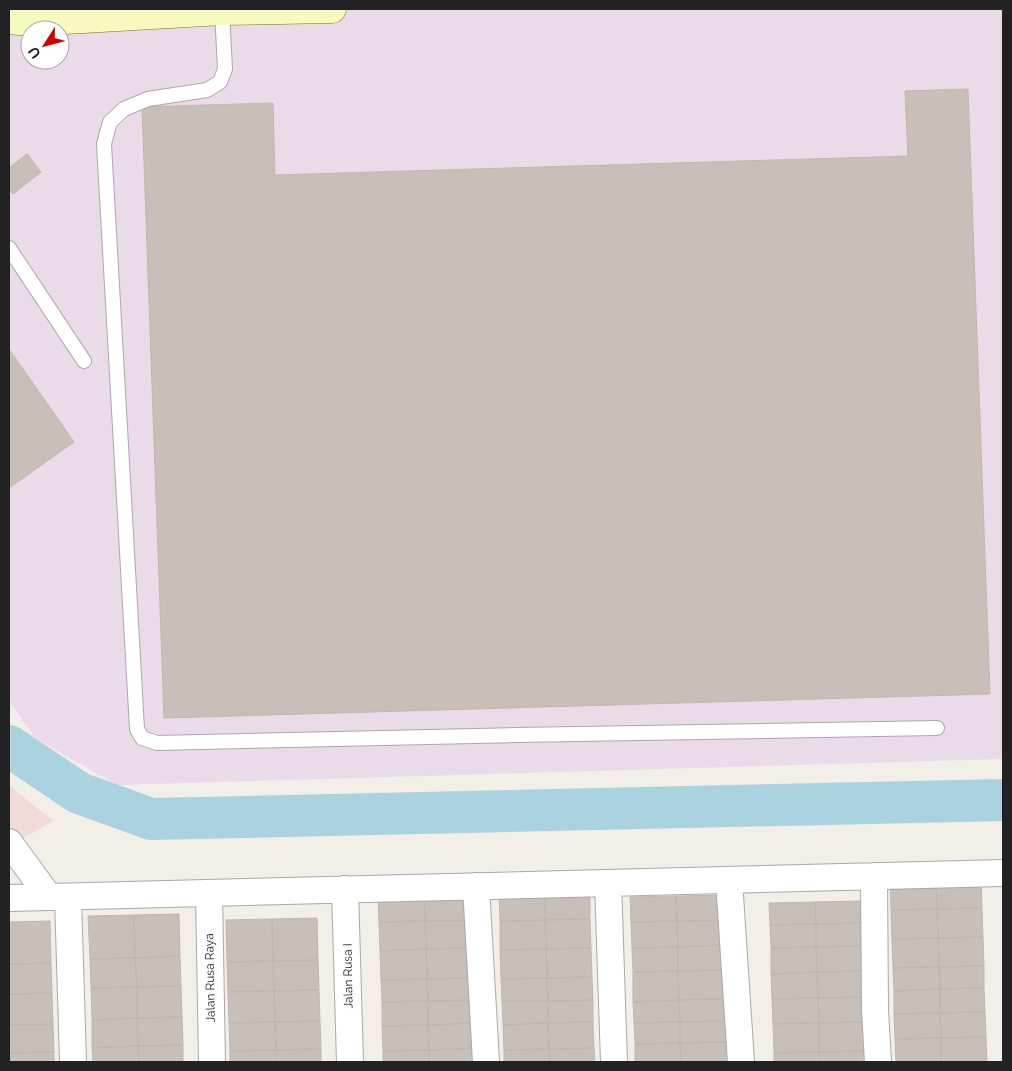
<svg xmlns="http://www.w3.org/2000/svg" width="1012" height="1071" viewBox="0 0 1012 1071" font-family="Raleway,sans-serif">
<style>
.commercial{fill:#f2dad9}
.industrial{fill:#ebdbe8;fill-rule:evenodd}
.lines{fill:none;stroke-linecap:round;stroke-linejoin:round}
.river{stroke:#aad3df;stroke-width:42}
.building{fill:#c7bfb8;stroke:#c4b6ab}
.service-casing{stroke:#a9a9a9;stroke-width:16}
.minor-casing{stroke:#a9a9a9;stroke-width:28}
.secondary-casing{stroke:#707d05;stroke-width:29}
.service{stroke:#fff;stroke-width:14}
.minor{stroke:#fff;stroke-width:26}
.secondary{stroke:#f7fabf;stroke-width:28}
.labels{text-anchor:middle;stroke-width:5;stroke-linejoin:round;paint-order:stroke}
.street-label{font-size:12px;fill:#222;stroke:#fff}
</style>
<rect width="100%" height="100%" fill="#f2efe9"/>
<path class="commercial" d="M 9,785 L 53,821 L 9,846 Z"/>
<path class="industrial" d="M 9,9 L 1003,9 L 1003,759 L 117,785 L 35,738 L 9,701 ZM 30,30 L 60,30 L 60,60 L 30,60 Z"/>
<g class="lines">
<path class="river" d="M 9,746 L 79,793 L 151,819 L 1003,800"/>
</g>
<path class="building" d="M 968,89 L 990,694 L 164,718 L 142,107 L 273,103 L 275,175 L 908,156 L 905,91 Z
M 27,154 L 41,172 L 13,194 L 9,189 L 9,168 Z
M 9,349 L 74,442 L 9,488 Z
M 981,880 L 982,908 L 937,909 L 936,881 Z
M 936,881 L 937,909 L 891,910 L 890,882 Z
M 469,891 L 470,920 L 425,921 L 424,892 Z
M 590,891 L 590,919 L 545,920 L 545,892 Z
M 424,892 L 425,921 L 379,922 L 378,894 Z
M 545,892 L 545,920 L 500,921 L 499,893 Z
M 721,895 L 722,920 L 677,921 L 676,896 Z
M 676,896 L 677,921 L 631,922 L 630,897 Z
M 860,901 L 861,923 L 816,924 L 815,902 Z
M 815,902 L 816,924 L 770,925 L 769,903 Z
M 982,908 L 983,937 L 938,938 L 937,909 Z
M 937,909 L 938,938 L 892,939 L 891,910 Z
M 179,914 L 180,956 L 135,958 L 134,915 Z
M 134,915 L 135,958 L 90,959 L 88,916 Z
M 317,918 L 318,960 L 273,961 L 272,919 Z
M 272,919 L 273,961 L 227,962 L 226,920 Z
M 590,919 L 591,948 L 546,949 L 545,920 Z
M 470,920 L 471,948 L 426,949 L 425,921 Z
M 545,920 L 546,949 L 500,950 L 500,921 Z
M 722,920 L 723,945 L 678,947 L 677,921 Z
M 50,921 L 51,963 L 9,964 L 9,922 Z
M 425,921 L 426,949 L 380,951 L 379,922 Z
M 677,921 L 678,947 L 632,948 L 631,922 Z
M 861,923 L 861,946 L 816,947 L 816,924 Z
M 816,924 L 816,947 L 771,948 L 770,925 Z
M 983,937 L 984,966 L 939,967 L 938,938 Z
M 938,938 L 939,967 L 893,968 L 892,939 Z
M 723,945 L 723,970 L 678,971 L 678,947 Z
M 861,946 L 862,971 L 817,972 L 816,947 Z
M 678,947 L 678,971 L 633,972 L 632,948 Z
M 816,947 L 817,972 L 771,974 L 771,948 Z
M 471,948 L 472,978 L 427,979 L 426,949 Z
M 591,948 L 592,977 L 547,978 L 546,949 Z
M 426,949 L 427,979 L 381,980 L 380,951 Z
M 546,949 L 547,978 L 501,979 L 500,950 Z
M 180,956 L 181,986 L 137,987 L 135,958 Z
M 135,958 L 137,987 L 91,988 L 90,959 Z
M 318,960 L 319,990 L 274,991 L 273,961 Z
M 273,961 L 274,991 L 228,992 L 227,962 Z
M 51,963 L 52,993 L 9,994 L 9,964 Z
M 984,966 L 984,988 L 940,989 L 939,967 Z
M 939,967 L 940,989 L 894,991 L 893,968 Z
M 723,970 L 724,999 L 679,1000 L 678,971 Z
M 678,971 L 679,1000 L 633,1002 L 633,972 Z
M 862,971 L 863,997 L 818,998 L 817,972 Z
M 817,972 L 818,998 L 772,999 L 771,974 Z
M 592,977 L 593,1000 L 548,1001 L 547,978 Z
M 472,978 L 472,1000 L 428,1001 L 427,979 Z
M 547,978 L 548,1001 L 502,1001 L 501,979 Z
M 427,979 L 428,1001 L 382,1002 L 381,980 Z
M 181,986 L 182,1017 L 137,1018 L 137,987 Z
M 137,987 L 137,1018 L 92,1020 L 91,988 Z
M 984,988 L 985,1012 L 940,1013 L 940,989 Z
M 940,989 L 940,1013 L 894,1014 L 894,991 Z
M 319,990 L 320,1021 L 275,1022 L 274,991 Z
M 274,991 L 275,1022 L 229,1023 L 228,992 Z
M 52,993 L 53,1024 L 9,1025 L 9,994 Z
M 863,997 L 864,1022 L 819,1023 L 818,998 Z
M 818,998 L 819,1023 L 773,1024 L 772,999 Z
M 724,999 L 725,1021 L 680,1022 L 679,1000 Z
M 472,1000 L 473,1023 L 428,1025 L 428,1001 Z
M 593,1000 L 593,1022 L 548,1023 L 548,1001 Z
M 679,1000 L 680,1022 L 634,1023 L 633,1002 Z
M 428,1001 L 428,1025 L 382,1026 L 382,1002 Z
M 502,1001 L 548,1001 L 548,1023 L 503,1025 Z
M 985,1012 L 986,1037 L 941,1038 L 940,1013 Z
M 940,1013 L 941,1038 L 895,1039 L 894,1014 Z
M 182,1017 L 183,1045 L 138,1046 L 137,1018 Z
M 137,1018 L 138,1046 L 92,1048 L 92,1020 Z
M 320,1021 L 321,1049 L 276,1050 L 275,1022 Z
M 725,1021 L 726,1042 L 680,1043 L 680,1022 Z
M 275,1022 L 276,1050 L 230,1051 L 229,1023 Z
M 593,1022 L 594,1048 L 549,1049 L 548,1023 Z
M 680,1022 L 680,1043 L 635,1044 L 634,1023 Z
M 864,1022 L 865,1051 L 819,1052 L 819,1023 Z
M 473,1023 L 474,1048 L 429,1050 L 428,1025 Z
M 548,1023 L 549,1049 L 504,1050 L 503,1025 Z
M 819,1023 L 819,1052 L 774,1053 L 773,1024 Z
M 53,1024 L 54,1052 L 9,1053 L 9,1025 Z
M 428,1025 L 429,1050 L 383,1051 L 382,1026 Z
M 986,1037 L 987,1062 L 941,1062 L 941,1038 Z
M 941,1038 L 941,1062 L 896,1062 L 895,1039 Z
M 726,1042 L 726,1062 L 681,1062 L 680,1043 Z
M 680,1043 L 681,1062 L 635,1062 L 635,1044 Z
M 183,1045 L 183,1062 L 139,1062 L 138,1046 Z
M 138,1046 L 139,1062 L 93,1062 L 92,1048 Z
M 474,1048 L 474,1062 L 429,1062 L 429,1050 Z
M 594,1048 L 595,1062 L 550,1062 L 549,1049 Z
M 321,1049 L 321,1062 L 276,1062 L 276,1050 Z
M 549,1049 L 550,1062 L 504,1062 L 504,1050 Z
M 276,1050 L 276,1062 L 230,1062 L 230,1051 Z
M 429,1050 L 429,1062 L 383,1062 L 383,1051 Z
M 865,1051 L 865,1062 L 820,1062 L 819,1052 Z
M 54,1052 L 54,1062 L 9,1062 L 9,1053 Z
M 819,1052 L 820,1062 L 774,1062 L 774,1053 Z"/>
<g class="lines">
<defs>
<path id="service" d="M 222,11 L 225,69 L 220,82 L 207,90 L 148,99 L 124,109 L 110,122 L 104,144 L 137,729 L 142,738 L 157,743 L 516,735 L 937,728
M 9,248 L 84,361"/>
<path id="minor" d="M 9,842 L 49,897
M 874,876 L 875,1010 L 878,1062
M 729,880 L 741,1062
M 608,883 L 614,1062
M 476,886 L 486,1062
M 345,889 L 350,1062
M 209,893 L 212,1062
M 68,897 L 73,1062
M 9,898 L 1003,873"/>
<path id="secondary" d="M 9,20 L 31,22 L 222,11 L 332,9"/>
</defs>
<use href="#service" class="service-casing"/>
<use href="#minor" class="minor-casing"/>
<use href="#secondary" class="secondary-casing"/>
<use href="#service" class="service"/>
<use href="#minor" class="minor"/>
<use href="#secondary" class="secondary"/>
</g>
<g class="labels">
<g class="street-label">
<text transform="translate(348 976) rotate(-91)" y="4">Jalan Rusa I</text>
<text transform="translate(210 978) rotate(-91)" y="4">Jalan Rusa Raya</text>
</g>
</g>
<rect width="1012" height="1071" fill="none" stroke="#222222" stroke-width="20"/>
<g transform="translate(45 45) rotate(234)"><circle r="24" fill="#ffffff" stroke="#a7a7a7"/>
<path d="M0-4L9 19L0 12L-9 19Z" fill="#d40000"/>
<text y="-8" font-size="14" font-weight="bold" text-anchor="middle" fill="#222222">U</text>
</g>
</svg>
